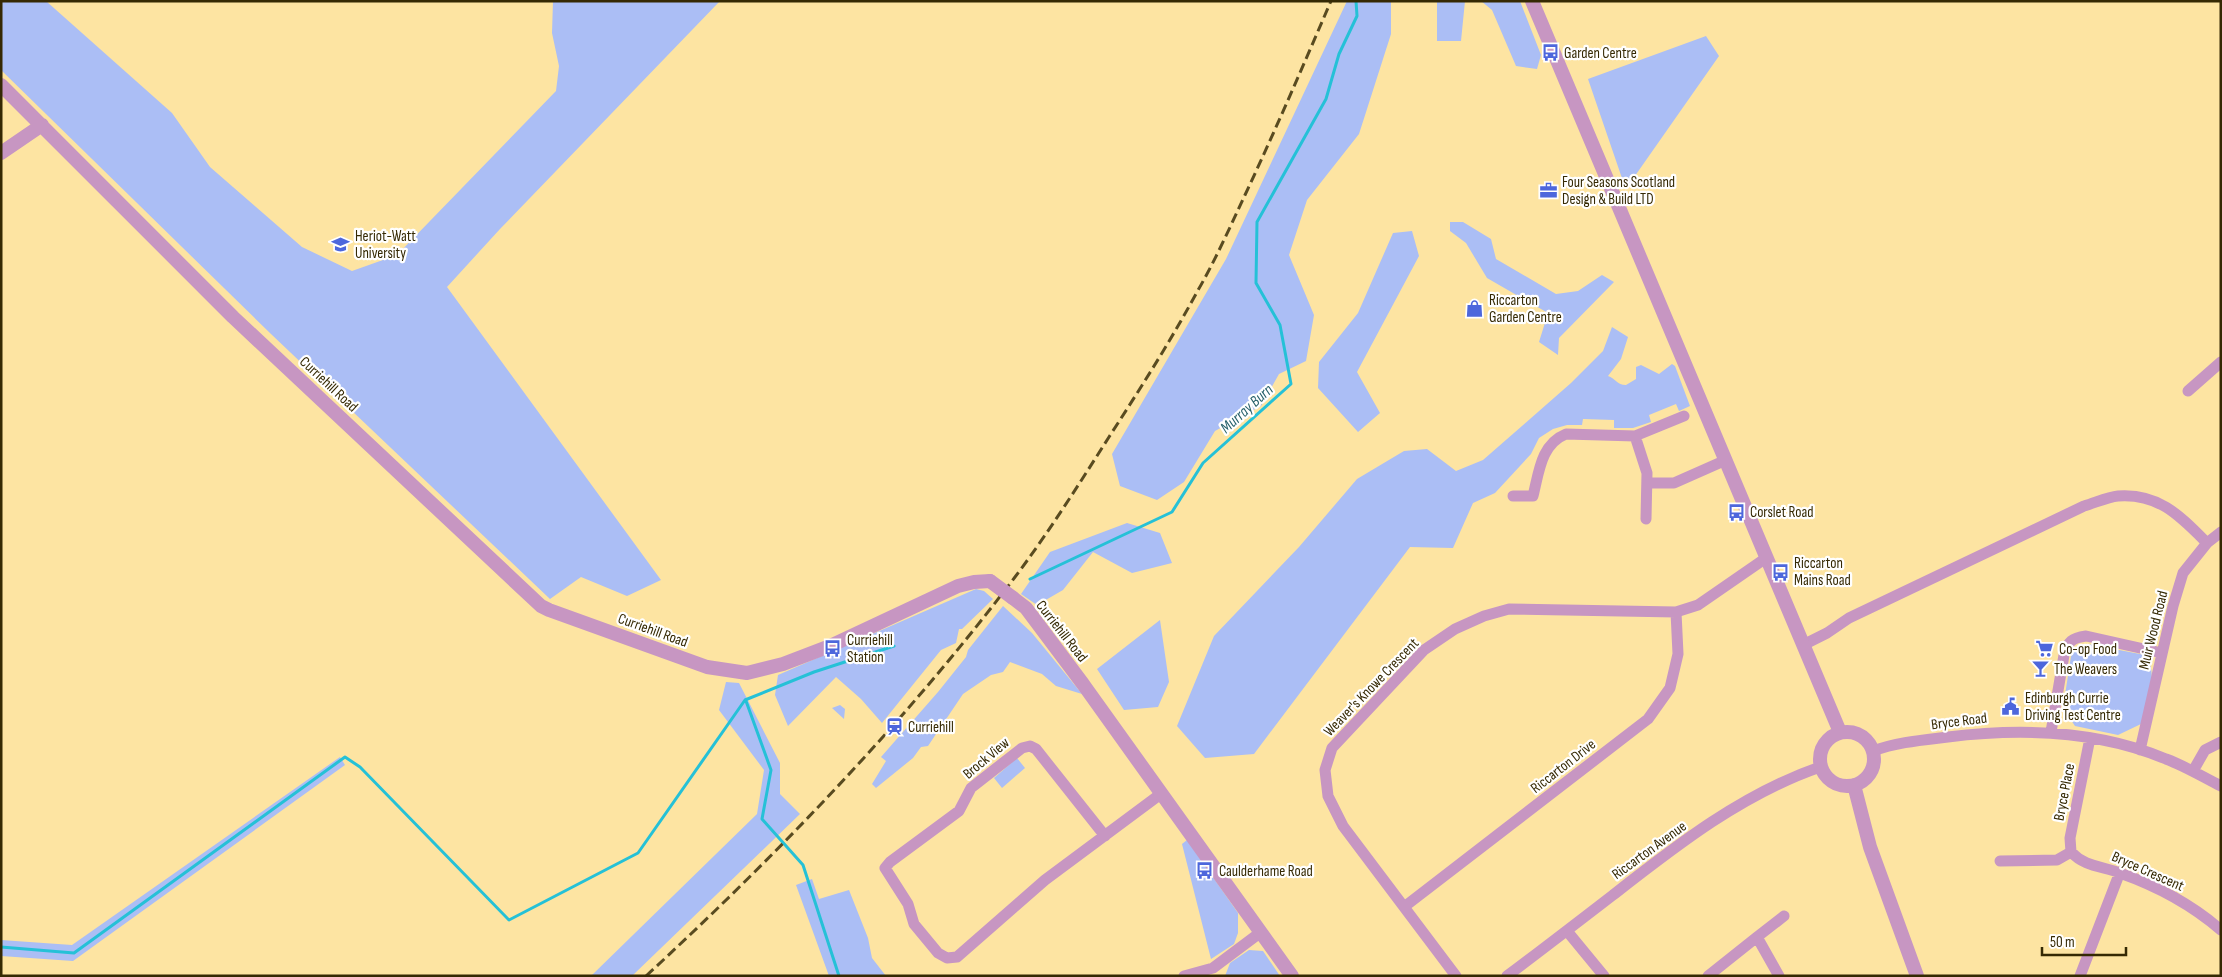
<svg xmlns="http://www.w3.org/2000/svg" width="2222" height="977" viewBox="0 0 2222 977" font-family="'Sofia Sans Condensed',sans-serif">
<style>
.green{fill:#abbef5}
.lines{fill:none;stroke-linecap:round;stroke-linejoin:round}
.stream{stroke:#25c1d7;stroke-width:3}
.minor{stroke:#c796c2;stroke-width:11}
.tertiary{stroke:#c796c2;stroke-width:14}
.rail{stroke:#594b20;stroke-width:3;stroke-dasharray:10 5;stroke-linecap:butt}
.tertiary-bridge{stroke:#c796c2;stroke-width:14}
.labels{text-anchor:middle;stroke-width:4.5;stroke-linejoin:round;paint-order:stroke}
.poi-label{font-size:15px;fill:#352903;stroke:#fff;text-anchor:start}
.street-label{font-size:15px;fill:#352903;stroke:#fff}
.water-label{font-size:16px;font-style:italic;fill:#26606a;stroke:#fff}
</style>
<rect width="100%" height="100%" fill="#fde4a2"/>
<path class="green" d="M 1,1 L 46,1 L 172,113 L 210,167 L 302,247 L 352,271 L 397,255 L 556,91 L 559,66 L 552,33 L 553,1 L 720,1 L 500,229 L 447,287 L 661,580 L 627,596 L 581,577 L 550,599 L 271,334 L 1,70 Z
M 1347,1 L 1391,1 L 1391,34 L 1359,134 L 1307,200 L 1289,255 L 1314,315 L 1306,361 L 1279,374 L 1261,406 L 1215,431 L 1184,482 L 1157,500 L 1120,486 L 1112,454 L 1226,259 Z
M 1437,1 L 1465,1 L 1461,41 L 1437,41 Z
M 1481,1 L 1520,1 L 1541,55 L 1537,69 L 1516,66 L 1492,10 Z
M 1706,36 L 1719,56 L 1630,183 L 1625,187 L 1588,79 Z
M 1450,222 L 1463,222 L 1491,239 L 1496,259 L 1556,294 L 1578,291 L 1602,275 L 1614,282 L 1559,338 L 1558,355 L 1539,342 L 1548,313 L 1487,278 L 1466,243 L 1450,231 Z
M 1412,231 L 1419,256 L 1357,372 L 1380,413 L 1358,432 L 1318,388 L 1319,362 L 1358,313 L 1393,233 Z
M 1612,327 L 1628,337 L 1621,359 L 1608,376 C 1615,378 1617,385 1626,385 L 1636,379 L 1636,367 L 1641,365 L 1659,374 L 1672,364 L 1675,366 L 1690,406 L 1679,411 L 1676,404 L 1649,415 L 1651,422 L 1633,428 L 1614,428 L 1614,420 L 1583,419 L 1582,425 L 1567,425 L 1553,429 L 1539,438 L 1531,454 L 1495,493 L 1473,503 L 1453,548 L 1410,547 L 1254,754 L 1205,758 L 1177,726 L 1214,636 L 1299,547 L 1357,479 L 1404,451 L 1427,449 L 1456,471 L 1483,460 L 1571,383 L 1603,351 Z
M 1127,523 L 1160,533 L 1172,563 L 1132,573 L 1093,552 L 1063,590 L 1037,605 L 1021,594 L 1050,552 Z
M 976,589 L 984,591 L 993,599 L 962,629 L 959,629 L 956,643 L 941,650 L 882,723 L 861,699 L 836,677 L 788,726 L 775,695 L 778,675 Z
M 1003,606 L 1032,633 L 1082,694 L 1056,686 L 1042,674 L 1010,662 L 1003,672 L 991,675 L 963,694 L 928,746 L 921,747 L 913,758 L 876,788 L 872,784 L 886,761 L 881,757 L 938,692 L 966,657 L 968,650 Z
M 1160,620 L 1169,682 L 1158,707 L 1124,710 L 1097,669 Z
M 2088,644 L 2145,655 C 2160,673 2146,703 2141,724 L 2118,735 L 2075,726 L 2063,708 L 2071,656 L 2078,646 Z
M 726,682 L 739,683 L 780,763 L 780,794 L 800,814 L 632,976 L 591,976 L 757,814 L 764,770 L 719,710 Z
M 840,705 L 845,709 L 844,719 L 832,708 Z
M 340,757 L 345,765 L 73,961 L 1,956 L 1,940 L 72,945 Z
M 1017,758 L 1025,768 L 1002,788 L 994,778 Z
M 1187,840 L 1238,913 L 1238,933 L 1234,944 L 1211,959 L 1182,844 Z
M 812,879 L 819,899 L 849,890 L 868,938 L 872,958 L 886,976 L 829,976 L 796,885 Z
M 1249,950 L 1263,951 L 1280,976 L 1225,976 L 1230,963 Z"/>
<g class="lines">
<path class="stream" d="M 1030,579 L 1172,512 L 1203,463 L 1291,384 L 1280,325 L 1256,283 L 1257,222 L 1326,99 L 1339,54 L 1357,16 L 1356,1
M 746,701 L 771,770 L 762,819 L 803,865 L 839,976
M 1,947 L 74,953 L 345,757 L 360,767 L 509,920 L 638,853 L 745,700 L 814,672 L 894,646"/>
<path class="minor" d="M 2188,391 L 2221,362
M 1635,436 L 1684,416
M 1647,483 L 1674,483 L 1726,460
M 1513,496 L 1533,496 C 1539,472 1541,444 1566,434 L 1635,436 L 1647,473 L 1646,519
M 1803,645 L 1827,633 L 1849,618 L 2084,506 C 2095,503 2107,497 2118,496 C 2159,493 2180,516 2207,543
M 2051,732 L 2064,655 C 2068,641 2072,638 2086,636 L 2162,653
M 2140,750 L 2173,606 L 2183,573 L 2207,543 L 2221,532
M 1873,751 C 1897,742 1923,740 1948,737 C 2021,728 2097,730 2166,759 C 2185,766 2203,777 2221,786
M 2193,771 L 2205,750 L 2221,742
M 1105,836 L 1036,749 L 1030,746 L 1022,748 L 971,788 L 959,811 L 890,862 L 885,868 L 908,904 L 914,924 L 938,953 L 947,958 L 957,957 L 1045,880 L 1162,793
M 2071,852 L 2070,838 L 2090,738
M 2000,861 L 2057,860 L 2071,852 C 2085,867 2102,866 2120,873 C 2157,886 2192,905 2221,930
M 1404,907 L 1648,719 L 1670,688 L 1678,654 L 1676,612
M 1567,931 L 1604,976
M 1757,937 L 1784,916
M 1184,976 L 1213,968 L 1261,932
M 1456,976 L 1343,826 L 1328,796 L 1325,770 L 1332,748 L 1424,650 L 1455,629 L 1484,616 L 1509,609 L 1676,612 L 1698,605 L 1766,558
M 1507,976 C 1543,949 1578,922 1613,895 C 1677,845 1742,794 1820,767
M 1708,976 L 1757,937 L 1779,976
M 2080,976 L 2120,872"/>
<path class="tertiary" d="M 1532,1 L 1840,732
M 1,85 L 233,317 L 541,606 L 549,610 L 707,667 L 747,673 L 783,664 L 830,646 L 958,586 L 974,582 L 990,581
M 1,153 L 42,125
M 1013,598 L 1026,608 L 1083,684 L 1292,976
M1820 759a27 27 0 1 1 54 0a27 27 0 1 1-54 0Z
M 1854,785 L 1870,847 L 1917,976"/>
<path class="rail" d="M 646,976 C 779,853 905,722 1015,577 C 1049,532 1079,484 1109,437 C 1140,389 1170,342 1197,292 C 1215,261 1230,227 1245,195 C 1275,131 1303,66 1331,1"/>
<path class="tertiary-bridge" d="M 990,581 L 1013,598"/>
</g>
<defs>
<symbol id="bus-bare" viewBox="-9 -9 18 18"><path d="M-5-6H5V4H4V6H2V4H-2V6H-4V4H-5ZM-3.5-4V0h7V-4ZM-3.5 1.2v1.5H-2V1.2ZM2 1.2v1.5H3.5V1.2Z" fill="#4d67dc" stroke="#fff" stroke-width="2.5" paint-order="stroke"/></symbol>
<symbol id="office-bare" viewBox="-9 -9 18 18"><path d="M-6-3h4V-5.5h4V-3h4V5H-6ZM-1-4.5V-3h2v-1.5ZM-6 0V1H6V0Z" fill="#4d67dc" stroke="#fff" stroke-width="2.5" paint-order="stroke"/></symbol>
<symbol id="university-bare" viewBox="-9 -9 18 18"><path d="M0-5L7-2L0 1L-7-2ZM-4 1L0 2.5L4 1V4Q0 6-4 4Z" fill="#4d67dc" stroke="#fff" stroke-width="2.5" paint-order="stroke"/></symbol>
<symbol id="shop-bare" viewBox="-9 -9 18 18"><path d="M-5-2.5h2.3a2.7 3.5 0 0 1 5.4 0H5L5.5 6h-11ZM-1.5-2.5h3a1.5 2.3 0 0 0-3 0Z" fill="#4d67dc" stroke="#fff" stroke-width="2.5" paint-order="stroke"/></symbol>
<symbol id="supermarket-bare" viewBox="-9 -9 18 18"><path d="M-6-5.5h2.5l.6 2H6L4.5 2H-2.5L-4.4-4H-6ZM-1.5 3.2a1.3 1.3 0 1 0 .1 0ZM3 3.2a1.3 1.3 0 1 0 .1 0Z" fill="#4d67dc" stroke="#fff" stroke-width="2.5" paint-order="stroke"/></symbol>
<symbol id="bar-bare" viewBox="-9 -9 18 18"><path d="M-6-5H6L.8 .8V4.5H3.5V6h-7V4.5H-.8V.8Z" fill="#4d67dc" stroke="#fff" stroke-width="2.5" paint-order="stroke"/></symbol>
<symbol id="civic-bare" viewBox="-9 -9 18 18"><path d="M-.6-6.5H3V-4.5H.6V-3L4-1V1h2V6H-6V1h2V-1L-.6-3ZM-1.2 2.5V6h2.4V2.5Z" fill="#4d67dc" stroke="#fff" stroke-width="2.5" paint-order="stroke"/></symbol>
<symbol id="station-bare" viewBox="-9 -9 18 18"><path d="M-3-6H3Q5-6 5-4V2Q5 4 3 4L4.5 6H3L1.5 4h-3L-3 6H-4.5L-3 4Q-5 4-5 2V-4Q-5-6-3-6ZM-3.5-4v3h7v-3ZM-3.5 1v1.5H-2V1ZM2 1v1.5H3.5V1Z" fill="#4d67dc" stroke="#fff" stroke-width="2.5" paint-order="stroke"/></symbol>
</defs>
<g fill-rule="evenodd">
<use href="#bus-bare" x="1538" y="40" width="25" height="25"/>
<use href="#office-bare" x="1536" y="178" width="25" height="25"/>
<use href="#university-bare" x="328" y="232" width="25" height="25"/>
<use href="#shop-bare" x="1462" y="296" width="25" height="25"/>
<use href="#bus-bare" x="1724" y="500" width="25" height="25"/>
<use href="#bus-bare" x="1768" y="560" width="25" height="25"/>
<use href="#bus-bare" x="820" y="636" width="25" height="25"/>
<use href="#supermarket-bare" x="2032" y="636" width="25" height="25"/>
<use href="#bar-bare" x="2028" y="656" width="25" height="25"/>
<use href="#civic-bare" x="1998" y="694" width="25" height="25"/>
<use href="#station-bare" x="882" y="714" width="25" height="25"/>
<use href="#bus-bare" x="1192" y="858" width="25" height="25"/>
</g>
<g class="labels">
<g class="poi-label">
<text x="1564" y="58">Garden Centre</text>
<text x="1562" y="187">Four Seasons Scotland<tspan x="1562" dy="17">Design &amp; Build LTD</tspan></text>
<text x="355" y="241">Heriot-Watt<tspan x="355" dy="17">University</tspan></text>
<text x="1489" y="305">Riccarton<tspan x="1489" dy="17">Garden Centre</tspan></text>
<text x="1750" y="517">Corslet Road</text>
<text x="1794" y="568">Riccarton<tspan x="1794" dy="17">Mains Road</tspan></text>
<text x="847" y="645">Curriehill<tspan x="847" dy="17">Station</tspan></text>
<text x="2059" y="654">Co-op Food</text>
<text x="2054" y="674">The Weavers</text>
<text x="2025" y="703">Edinburgh Currie<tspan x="2025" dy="17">Driving Test Centre</tspan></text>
<text x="908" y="732">Curriehill</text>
<text x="1219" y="876">Caulderhame Road</text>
</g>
<g class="street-label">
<text transform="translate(329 384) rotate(43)" y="5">Curriehill Road</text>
<text transform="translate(653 630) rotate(20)" y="5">Curriehill Road</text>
<text transform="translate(2153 630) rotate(-76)" y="5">Muir Wood Road</text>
<text transform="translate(1062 631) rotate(52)" y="5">Curriehill Road</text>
<text transform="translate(1371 687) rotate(-46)" y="5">Weaver's Knowe Crescent</text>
<text transform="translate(1959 721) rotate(-7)" y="5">Bryce Road</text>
<text transform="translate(986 758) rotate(-40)" y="5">Brock View</text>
<text transform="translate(1563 766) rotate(-38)" y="5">Riccarton Drive</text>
<text transform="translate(2064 792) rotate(-79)" y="5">Bryce Place</text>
<text transform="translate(1649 850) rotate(-36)" y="5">Riccarton Avenue</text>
<text transform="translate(2148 871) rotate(24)" y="5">Bryce Crescent</text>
</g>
<g class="water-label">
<text transform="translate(1246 408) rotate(-42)" y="6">Murray Burn</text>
</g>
</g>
<rect width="2222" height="977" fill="none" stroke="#352903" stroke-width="5"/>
<path d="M2042 947v8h84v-8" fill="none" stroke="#352903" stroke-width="2.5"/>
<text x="2050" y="947" font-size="15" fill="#352903" stroke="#ffffff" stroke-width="4" paint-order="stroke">50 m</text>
</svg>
